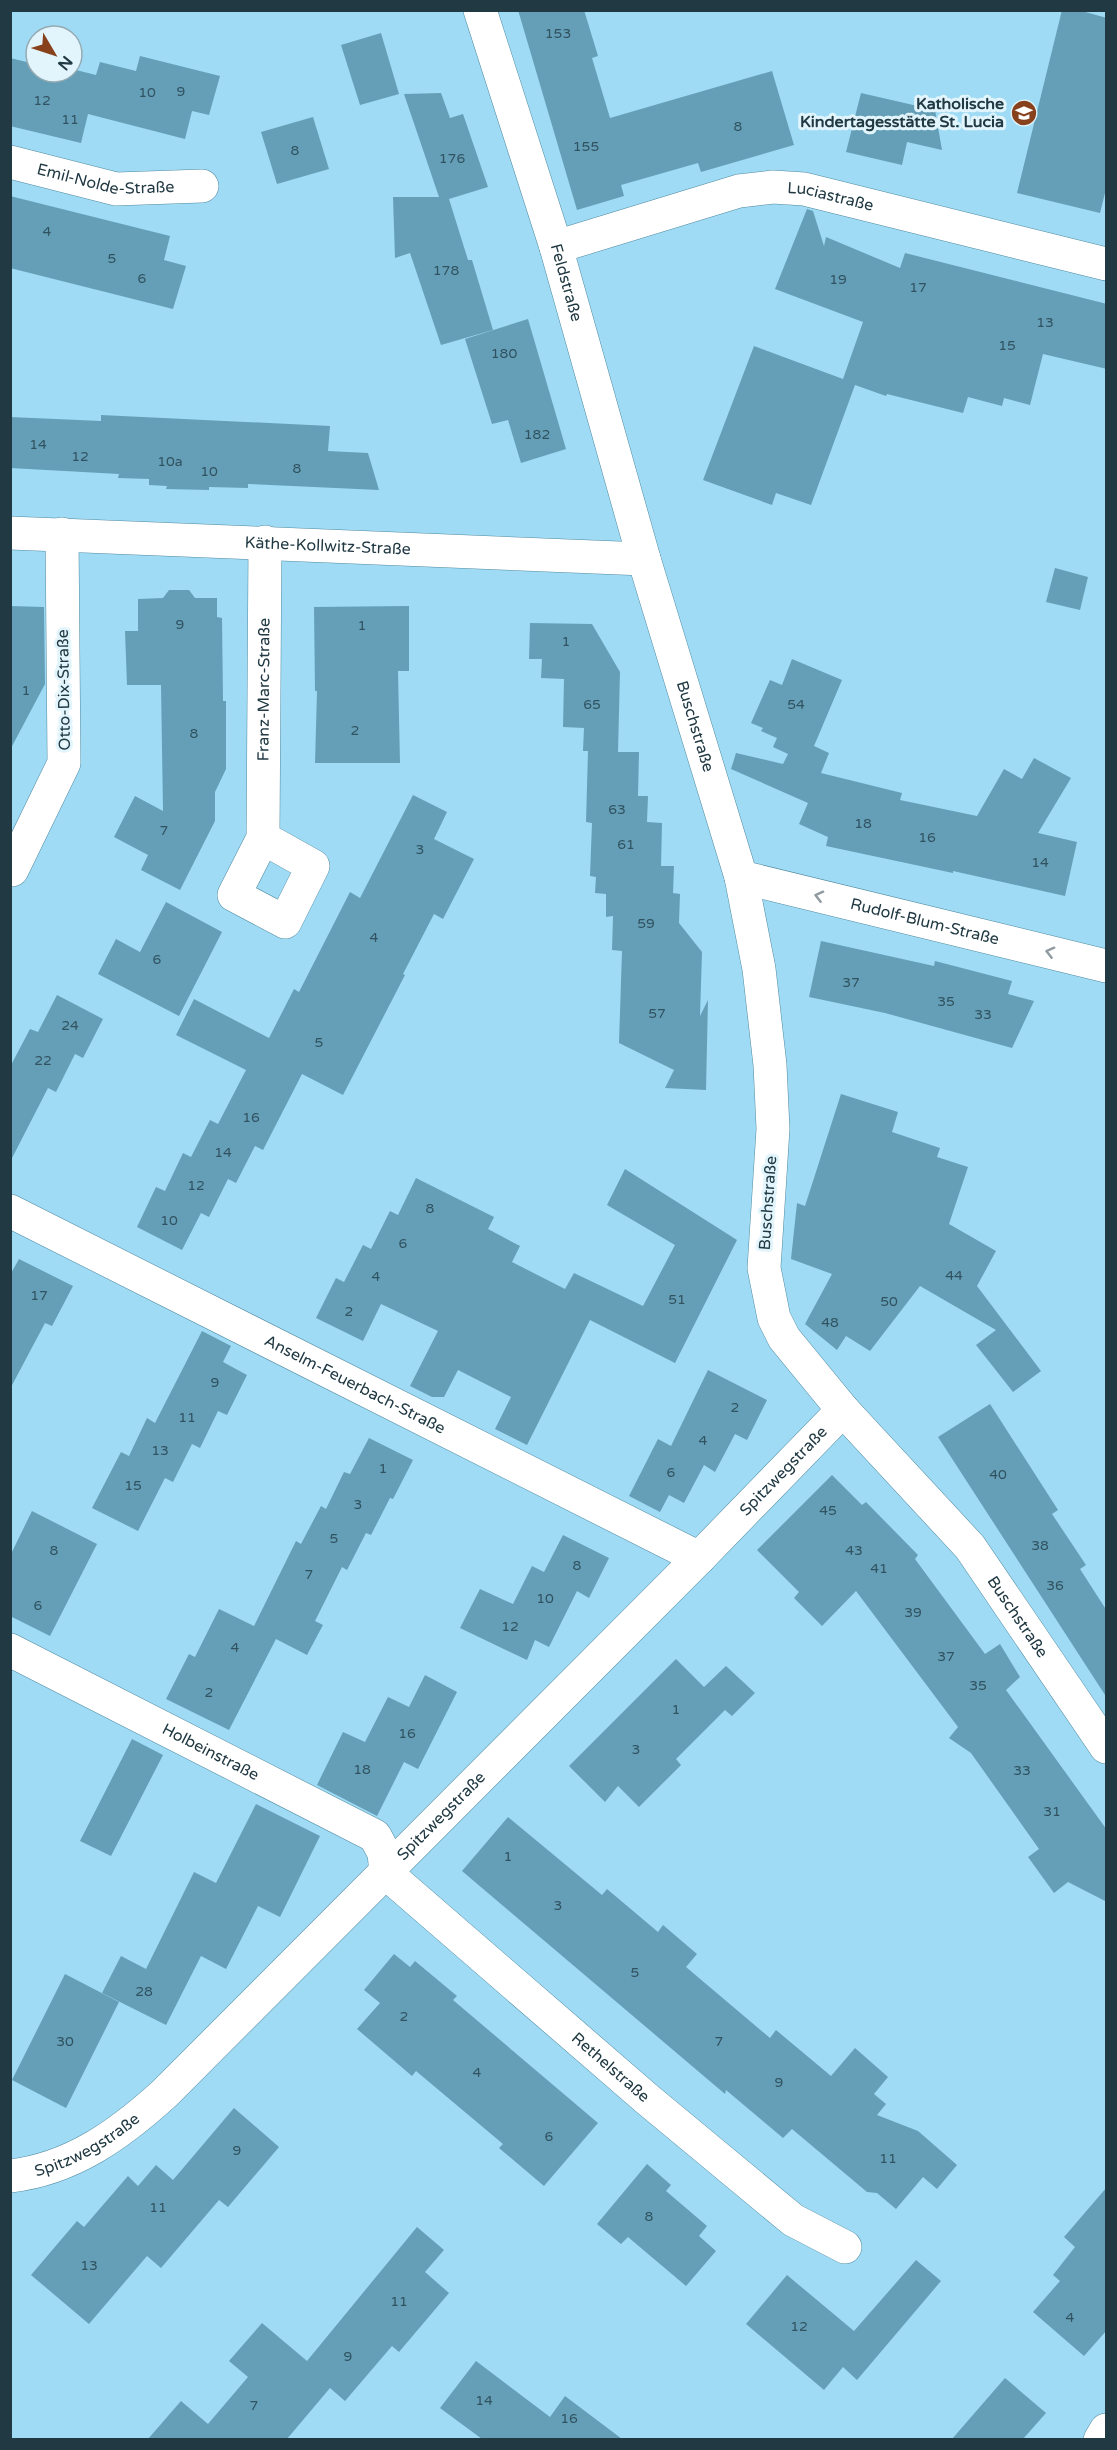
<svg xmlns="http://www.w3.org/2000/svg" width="1117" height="2450" font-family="'Varela Round',sans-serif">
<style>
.building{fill:#649fb7}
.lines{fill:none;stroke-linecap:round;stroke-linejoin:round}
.street-casing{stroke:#508aa1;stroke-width:34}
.street{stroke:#fff;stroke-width:33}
.oneway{stroke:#909ca1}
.labels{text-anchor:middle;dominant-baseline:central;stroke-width:6;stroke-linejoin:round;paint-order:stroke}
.number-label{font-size:14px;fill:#315260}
.poi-label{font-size:16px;font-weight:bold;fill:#203943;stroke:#e3f5fc;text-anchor:end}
.street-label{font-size:16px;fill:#203943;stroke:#e3f5fc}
</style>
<rect width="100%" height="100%" fill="#9fdbf4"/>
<g class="building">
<path d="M 518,10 L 584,10 L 598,56 L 592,58 L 610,118 L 772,71 L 794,145 L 701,172 L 698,163 L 621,185 L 624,196 L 577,210 Z"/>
<path d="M 1062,10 L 1078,10 L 1107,18 L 1107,185 L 1100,213 L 1017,193 Z"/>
<path d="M 381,33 L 399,94 L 360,105 L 341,45 Z"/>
<path d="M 140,56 L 220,76 L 209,115 L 192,111 L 185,139 L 88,114 L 81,143 L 10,126 L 10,58 L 35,64 L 36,60 L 36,72 L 72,72 L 72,69 L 96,75 L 100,62 L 136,71 Z"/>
<path d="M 441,93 L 450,118 L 463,114 L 488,187 L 449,199 L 468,260 L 472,260 L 493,330 L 441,345 L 410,253 L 395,258 L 393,197 L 439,197 L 404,94 Z"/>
<path d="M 861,93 L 935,110 L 942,150 L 907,142 L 902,165 L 846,152 Z"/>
<path d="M 313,117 L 329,169 L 277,184 L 261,132 Z"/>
<path d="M 10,196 L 170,236 L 164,260 L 186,266 L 173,309 L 10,268 Z"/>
<path d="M 807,209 L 813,211 L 824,246 L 826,237 L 900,268 L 905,253 L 1107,304 L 1107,369 L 1043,354 L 1030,405 L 1004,398 L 1002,406 L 968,397 L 963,413 L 887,394 L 886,396 L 855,385 L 811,505 L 776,493 L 772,505 L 703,480 L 754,346 L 843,379 L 863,322 L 775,289 Z"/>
<path d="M 528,319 L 566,449 L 521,463 L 508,420 L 492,424 L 465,339 Z"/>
<path d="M 101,415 L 330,426 L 328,451 L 368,453 L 379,490 L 248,484 L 248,488 L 209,487 L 209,490 L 166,489 L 167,486 L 149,485 L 149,479 L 118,478 L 119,474 L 10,468 L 10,417 L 101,421 Z"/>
<path d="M 1055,568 L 1088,577 L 1080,610 L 1046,602 Z"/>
<path d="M 169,590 L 189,590 L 195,598 L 217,598 L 217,617 L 222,618 L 223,701 L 226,701 L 226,769 L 215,792 L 215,821 L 180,890 L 141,870 L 148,855 L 114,837 L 135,796 L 163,811 L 161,685 L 127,685 L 125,631 L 138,631 L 138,599 L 163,598 Z"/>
<path d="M 10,606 L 44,607 L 45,684 L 10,750 Z"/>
<path d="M 409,606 L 409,671 L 398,671 L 400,763 L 315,763 L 317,691 L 315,691 L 314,607 Z"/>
<path d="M 530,623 L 592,624 L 620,672 L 618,752 L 639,752 L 638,796 L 648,796 L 647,822 L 662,823 L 661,866 L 674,866 L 673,893 L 680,894 L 679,923 L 702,952 L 700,1016 L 708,1000 L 706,1090 L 665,1088 L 674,1070 L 619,1043 L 622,951 L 612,950 L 613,916 L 606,917 L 606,894 L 595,893 L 596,877 L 590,876 L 592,823 L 586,822 L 588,751 L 583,751 L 584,728 L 563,727 L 564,679 L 541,678 L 542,659 L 529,659 Z"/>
<path d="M 792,659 L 842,680 L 814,746 L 829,753 L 821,773 L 902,793 L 900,800 L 977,816 L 1004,769 L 1022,779 L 1034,758 L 1071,778 L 1038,833 L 1077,842 L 1065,896 L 953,871 L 953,873 L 826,846 L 828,837 L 799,824 L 808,803 L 731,769 L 736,753 L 783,764 L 788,754 L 773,747 L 777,738 L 761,731 L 763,728 L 751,723 L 770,680 L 782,685 Z"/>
<path d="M 413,795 L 447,812 L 434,839 L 474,859 L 443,919 L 434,914 L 403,974 L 405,975 L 343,1095 L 302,1074 L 263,1150 L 255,1146 L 236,1183 L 228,1179 L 209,1217 L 201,1213 L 182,1250 L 137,1227 L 156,1187 L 165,1191 L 183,1153 L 191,1157 L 210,1120 L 218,1124 L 246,1070 L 176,1035 L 194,999 L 269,1038 L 294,989 L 299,992 L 350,892 L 360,898 Z"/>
<path d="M 166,902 L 222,932 L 179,1016 L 98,974 L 116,939 L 140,952 Z"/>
<path d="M 821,941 L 934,966 L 935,961 L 1012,981 L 1008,994 L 1034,1001 L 1012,1048 L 885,1013 L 809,997 Z"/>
<path d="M 57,995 L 103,1019 L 83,1058 L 75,1054 L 56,1092 L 48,1088 L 10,1162 L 10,1067 L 30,1029 L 38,1032 Z"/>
<path d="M 841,1094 L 898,1112 L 892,1132 L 940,1148 L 937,1157 L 968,1167 L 949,1224 L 996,1251 L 977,1286 L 1041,1371 L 1013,1392 L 976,1345 L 996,1330 L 920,1286 L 870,1351 L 846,1336 L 837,1350 L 805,1324 L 832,1274 L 791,1259 L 797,1203 L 805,1206 Z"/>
<path d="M 625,1169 L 737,1240 L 675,1363 L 590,1320 L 527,1445 L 495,1429 L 511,1397 L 458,1370 L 444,1397 L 432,1397 L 410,1386 L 438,1331 L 381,1304 L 363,1341 L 316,1318 L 336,1278 L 344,1282 L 363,1245 L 371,1249 L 390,1211 L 398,1215 L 416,1178 L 494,1217 L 488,1229 L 520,1246 L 512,1262 L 565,1289 L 574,1273 L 643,1306 L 675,1245 L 607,1205 Z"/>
<path d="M 19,1259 L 73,1286 L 52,1326 L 45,1323 L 10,1389 L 10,1275 Z"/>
<path d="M 202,1331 L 231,1346 L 223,1362 L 247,1375 L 227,1415 L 218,1411 L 200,1448 L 192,1444 L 173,1482 L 165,1478 L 138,1531 L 92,1508 L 121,1452 L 129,1456 L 147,1418 L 155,1423 Z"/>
<path d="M 708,1370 L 767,1400 L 747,1440 L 735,1434 L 715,1472 L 704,1465 L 684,1503 L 669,1495 L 660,1512 L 629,1496 L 658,1439 L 671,1446 Z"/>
<path d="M 990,1404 L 1058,1510 L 1052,1514 L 1086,1565 L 1080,1569 L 1107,1611 L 1107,1698 L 938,1437 Z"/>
<path d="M 369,1438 L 413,1460 L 393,1499 L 390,1498 L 371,1535 L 366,1533 L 347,1570 L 342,1567 L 315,1621 L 323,1625 L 307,1655 L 276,1639 L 229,1730 L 166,1699 L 189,1654 L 195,1657 L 219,1609 L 254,1626 L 296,1541 L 301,1544 L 321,1506 L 326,1509 L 344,1472 L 350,1474 Z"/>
<path d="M 832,1475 L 862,1505 L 866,1502 L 918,1555 L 915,1559 L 985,1654 L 1000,1644 L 1020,1677 L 1006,1690 L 1107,1830 L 1107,1902 L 1068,1882 L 1054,1893 L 1028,1857 L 1039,1849 L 971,1753 L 949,1738 L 958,1727 L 856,1591 L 822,1626 L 794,1598 L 799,1592 L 757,1550 Z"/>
<path d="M 32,1511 L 97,1544 L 50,1636 L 10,1616 L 10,1556 Z"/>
<path d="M 563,1535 L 609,1558 L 589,1598 L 577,1591 L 549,1647 L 535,1640 L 527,1660 L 460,1628 L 480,1589 L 513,1604 L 532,1566 L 544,1572 Z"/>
<path d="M 676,1659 L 704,1687 L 726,1666 L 755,1693 L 732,1716 L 725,1710 L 676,1759 L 681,1765 L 639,1807 L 618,1786 L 605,1802 L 569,1766 Z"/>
<path d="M 425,1675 L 457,1692 L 418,1769 L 404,1762 L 377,1816 L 317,1785 L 343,1732 L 365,1742 L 388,1697 L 409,1707 Z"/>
<path d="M 132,1739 L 163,1755 L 111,1856 L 80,1841 Z"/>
<path d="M 256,1804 L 320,1836 L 280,1917 L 258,1906 L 226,1969 L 201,1956 L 166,2025 L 102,1993 L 121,1956 L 146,1969 L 194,1872 L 216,1883 Z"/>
<path d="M 508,1817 L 602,1895 L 607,1889 L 658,1932 L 663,1925 L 697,1954 L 686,1967 L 770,2038 L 776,2030 L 831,2076 L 855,2048 L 888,2077 L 874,2094 L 886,2104 L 877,2115 L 918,2131 L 957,2165 L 937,2189 L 923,2177 L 896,2209 L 877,2193 L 867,2192 L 792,2129 L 783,2138 L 726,2090 L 725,2094 L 462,1871 Z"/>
<path d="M 394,1954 L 410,1967 L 415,1961 L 457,1996 L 453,2000 L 598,2123 L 544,2186 L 499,2148 L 503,2144 L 416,2071 L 412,2076 L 357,2029 L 380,2003 L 364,1990 Z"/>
<path d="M 65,1974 L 119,2002 L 66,2108 L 12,2080 Z"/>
<path d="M 234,2108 L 279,2147 L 228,2207 L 219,2200 L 161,2268 L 147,2256 L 89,2324 L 31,2275 L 77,2221 L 84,2227 L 128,2176 L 138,2186 L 156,2165 L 173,2180 Z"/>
<path d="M 647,2164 L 671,2185 L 666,2191 L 707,2226 L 699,2236 L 716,2251 L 686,2286 L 628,2237 L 621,2244 L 597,2224 Z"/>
<path d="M 1107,2187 L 1107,2330 L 1084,2356 L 1033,2312 L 1060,2281 L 1053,2275 L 1075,2247 L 1064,2237 Z"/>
<path d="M 417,2227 L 444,2250 L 425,2272 L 449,2293 L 399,2352 L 392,2346 L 345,2401 L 330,2388 L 287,2439 L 148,2439 L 181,2401 L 208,2424 L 248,2377 L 229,2361 L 262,2323 L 307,2361 Z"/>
<path d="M 916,2260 L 941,2281 L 857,2380 L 843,2367 L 824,2390 L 746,2324 L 787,2275 L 854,2331 Z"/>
<path d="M 476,2361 L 550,2417 L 565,2396 L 622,2439 L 482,2439 L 440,2408 Z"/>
<path d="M 1005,2378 L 1046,2413 L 1023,2439 L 952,2439 Z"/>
</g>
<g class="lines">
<g class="street-casing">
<g id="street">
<path id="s1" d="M 480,10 L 556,247 L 644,559 L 741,877 L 759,969 L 770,1065 L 773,1129 L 764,1268 L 774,1318 L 784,1338 L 843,1410 L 970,1547 L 1106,1747"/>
<path id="s2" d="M 10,162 L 116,189 L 202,186"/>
<path id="s3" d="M 556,247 L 739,191 L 773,187 L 804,189 L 1106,264"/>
<path id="s4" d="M 10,533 L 644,559"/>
<path id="s5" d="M 263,838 L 313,866 L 285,922 L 234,895 L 263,838 L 265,542"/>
<path d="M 12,870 L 64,763 L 62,534"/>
<path id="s6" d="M 741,877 L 1106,966"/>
<path id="s7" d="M 10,1211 L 699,1558"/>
<path id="s8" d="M 10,1650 L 375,1836 L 384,1853 L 386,1873 L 647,2099 L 793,2220 L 845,2247"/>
<path id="s9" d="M 10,2176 C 72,2169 120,2134 165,2093 L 699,1558 L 843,1410"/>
<path d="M 1100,2440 L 1106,2430"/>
</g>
</g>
<use href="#street" class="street"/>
</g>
<defs><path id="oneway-chevron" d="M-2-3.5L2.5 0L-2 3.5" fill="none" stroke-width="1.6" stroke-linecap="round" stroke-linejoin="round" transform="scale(1.5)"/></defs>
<g class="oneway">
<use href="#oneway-chevron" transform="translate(819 896) rotate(-166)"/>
<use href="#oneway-chevron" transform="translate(1050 952) rotate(-166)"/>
</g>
<defs>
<g id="school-disc" transform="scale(1.35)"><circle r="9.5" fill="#87411d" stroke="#e3f5fc"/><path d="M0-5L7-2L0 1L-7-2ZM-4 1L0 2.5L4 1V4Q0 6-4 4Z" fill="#fff"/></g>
</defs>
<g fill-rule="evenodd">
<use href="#school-disc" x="1024" y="113"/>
</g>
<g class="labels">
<g class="number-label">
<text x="558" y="33">153</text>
<text x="181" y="91">9</text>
<text x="147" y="92">10</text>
<text x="42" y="100">12</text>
<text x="70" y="119">11</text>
<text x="738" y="126">8</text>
<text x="586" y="146">155</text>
<text x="295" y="150">8</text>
<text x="452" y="158">176</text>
<text x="47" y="231">4</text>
<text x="112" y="258">5</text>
<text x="446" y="270">178</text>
<text x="142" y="278">6</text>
<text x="838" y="279">19</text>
<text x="918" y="287">17</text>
<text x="1045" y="322">13</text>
<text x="1007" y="345">15</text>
<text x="504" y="353">180</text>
<text x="537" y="434">182</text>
<text x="38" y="444">14</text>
<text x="80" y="456">12</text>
<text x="170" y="461">10a</text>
<text x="297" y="468">8</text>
<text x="209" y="471">10</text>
<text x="180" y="624">9</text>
<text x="362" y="625">1</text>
<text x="566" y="641">1</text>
<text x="26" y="690">1</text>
<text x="592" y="704">65</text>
<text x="796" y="704">54</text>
<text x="355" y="730">2</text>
<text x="194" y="733">8</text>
<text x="617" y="809">63</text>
<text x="863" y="823">18</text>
<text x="164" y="830">7</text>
<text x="927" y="837">16</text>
<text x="626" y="844">61</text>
<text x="420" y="849">3</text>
<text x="1040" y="862">14</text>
<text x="646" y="923">59</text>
<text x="374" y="937">4</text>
<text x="157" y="959">6</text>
<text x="851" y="982">37</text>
<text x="946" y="1001">35</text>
<text x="657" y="1013">57</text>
<text x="983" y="1014">33</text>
<text x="70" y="1025">24</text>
<text x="319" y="1042">5</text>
<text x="43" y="1060">22</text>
<text x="251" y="1117">16</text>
<text x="223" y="1152">14</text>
<text x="196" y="1185">12</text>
<text x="430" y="1208">8</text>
<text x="169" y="1220">10</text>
<text x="403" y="1243">6</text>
<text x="954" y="1275">44</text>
<text x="376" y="1276">4</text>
<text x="39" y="1295">17</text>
<text x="677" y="1299">51</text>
<text x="889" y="1301">50</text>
<text x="349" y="1311">2</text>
<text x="830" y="1322">48</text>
<text x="215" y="1382">9</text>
<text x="735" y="1407">2</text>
<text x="187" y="1417">11</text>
<text x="703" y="1440">4</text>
<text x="160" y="1450">13</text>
<text x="383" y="1468">1</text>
<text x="671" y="1472">6</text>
<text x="998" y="1474">40</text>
<text x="133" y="1485">15</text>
<text x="358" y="1504">3</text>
<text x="828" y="1510">45</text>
<text x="334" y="1538">5</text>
<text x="1040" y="1545">38</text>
<text x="54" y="1550">8</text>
<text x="854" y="1550">43</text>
<text x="577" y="1565">8</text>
<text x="879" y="1568">41</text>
<text x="309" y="1574">7</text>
<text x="1055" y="1585">36</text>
<text x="545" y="1598">10</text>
<text x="38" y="1605">6</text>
<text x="913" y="1612">39</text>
<text x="510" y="1626">12</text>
<text x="235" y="1647">4</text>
<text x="946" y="1656">37</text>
<text x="978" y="1685">35</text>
<text x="209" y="1692">2</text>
<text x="676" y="1709">1</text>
<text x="407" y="1733">16</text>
<text x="636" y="1749">3</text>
<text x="362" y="1769">18</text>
<text x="1022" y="1770">33</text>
<text x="1052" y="1811">31</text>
<text x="508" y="1856">1</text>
<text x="558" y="1905">3</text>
<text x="635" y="1972">5</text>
<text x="144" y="1991">28</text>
<text x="404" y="2016">2</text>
<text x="65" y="2041">30</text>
<text x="719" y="2041">7</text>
<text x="477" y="2072">4</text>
<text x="779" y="2082">9</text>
<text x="549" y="2136">6</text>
<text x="237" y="2150">9</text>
<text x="888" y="2158">11</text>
<text x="158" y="2207">11</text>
<text x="649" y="2216">8</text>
<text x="89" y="2265">13</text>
<text x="399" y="2301">11</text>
<text x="1070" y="2317">4</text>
<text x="799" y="2326">12</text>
<text x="348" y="2356">9</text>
<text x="484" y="2400">14</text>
<text x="254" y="2405">7</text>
<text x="569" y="2418">16</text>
</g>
<g class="poi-label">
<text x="1004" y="104">Katholische<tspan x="1004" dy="18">Kindertagesstätte St. Lucia</tspan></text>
</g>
<g class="street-label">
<text stroke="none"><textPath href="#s2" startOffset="98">Emil-Nolde-Straße</textPath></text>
<text stroke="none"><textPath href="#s3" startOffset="284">Luciastraße</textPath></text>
<text stroke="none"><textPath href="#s1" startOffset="286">Feldstraße</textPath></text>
<text stroke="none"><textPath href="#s4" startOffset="318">Käthe-Kollwitz-Straße</textPath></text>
<text transform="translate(64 690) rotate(-91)">Otto-Dix-Straße</text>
<text stroke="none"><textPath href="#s5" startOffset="390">Franz-Marc-Straße</textPath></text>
<text stroke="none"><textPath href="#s1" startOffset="748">Buschstraße</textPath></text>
<text stroke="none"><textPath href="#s6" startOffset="189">Rudolf-Blum-Straße</textPath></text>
<text transform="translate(768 1203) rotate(-86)">Buschstraße</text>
<text stroke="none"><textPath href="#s7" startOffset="386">Anselm-Feuerbach-Straße</textPath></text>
<text stroke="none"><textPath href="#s9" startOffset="1056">Spitzwegstraße</textPath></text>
<text stroke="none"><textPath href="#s1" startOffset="1737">Buschstraße</textPath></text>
<text stroke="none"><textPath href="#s8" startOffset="225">Holbeinstraße</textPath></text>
<text stroke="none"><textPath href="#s9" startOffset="570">Spitzwegstraße</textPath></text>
<text stroke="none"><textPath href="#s8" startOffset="746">Rethelstraße</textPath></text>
<text stroke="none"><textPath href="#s9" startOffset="84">Spitzwegstraße</textPath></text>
</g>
</g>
<rect width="1117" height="2450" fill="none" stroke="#203943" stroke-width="24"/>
<g transform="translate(54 54) rotate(129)"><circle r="28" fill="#e3f5fc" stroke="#95aab2" stroke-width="1.5"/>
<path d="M0-4.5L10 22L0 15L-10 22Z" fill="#87411d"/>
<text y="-9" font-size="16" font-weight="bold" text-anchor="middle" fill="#203943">N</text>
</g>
</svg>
